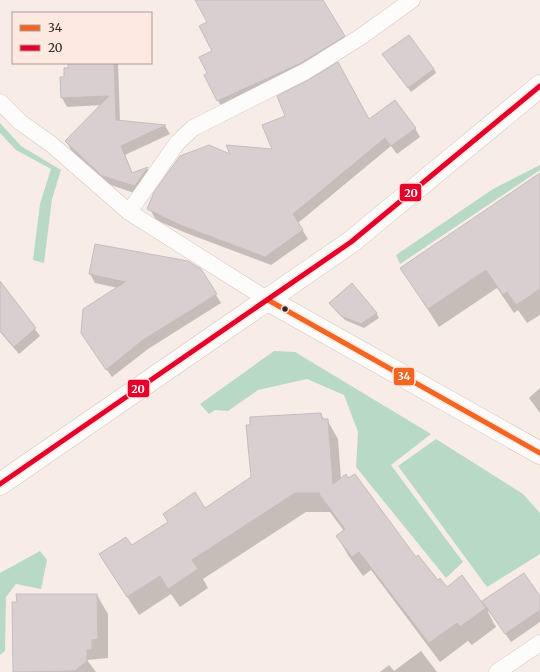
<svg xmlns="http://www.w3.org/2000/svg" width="540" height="672" font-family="Merriweather,serif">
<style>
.green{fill:#b8dac4}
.shadow{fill:#0003}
.building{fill:#d9cfd0;stroke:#c5bdbd}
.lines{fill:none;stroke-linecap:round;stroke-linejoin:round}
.service-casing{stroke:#d2c8c4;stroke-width:17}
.minor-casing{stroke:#d2c8c4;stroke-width:23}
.service{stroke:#fefcfb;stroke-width:16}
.minor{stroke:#fefcfb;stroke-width:22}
.bus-1-casing{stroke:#fee9e1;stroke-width:8}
.bus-2-casing{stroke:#fee9e1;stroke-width:8}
.bus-1{stroke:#f26522;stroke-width:5}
.bus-2{stroke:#e4002b;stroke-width:5}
.bus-dot{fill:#312724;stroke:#fee9e1;stroke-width:1.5}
.line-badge{stroke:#fee9e1;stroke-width:1.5}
.badge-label{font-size:11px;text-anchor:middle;font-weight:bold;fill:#fff}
</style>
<rect width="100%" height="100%" fill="#f8ece7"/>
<g class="green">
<path d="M 0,123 L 21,146 L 61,170 L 52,199 L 44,263 L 33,260 L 40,204 L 51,169 L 16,150 L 0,133 Z"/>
<path d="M 540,165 L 540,170 L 400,264 L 396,255 L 493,189 Z"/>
<path d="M 274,351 L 295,352 L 431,434 L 391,465 L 463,562 L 446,578 L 356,467 L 358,432 L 344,395 L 307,379 L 258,390 L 228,411 L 215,410 L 209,414 L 200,404 Z"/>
<path d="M 436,439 L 523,494 L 540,513 L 540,554 L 487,587 L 398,466 Z"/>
<path d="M 40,551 L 47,560 L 41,589 L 16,584 L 6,597 L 5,651 L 0,655 L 0,573 Z"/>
</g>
<g class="shadow">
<path d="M 196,0 L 316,0 L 335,21 L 349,45 L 223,110 L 205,75 L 209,73 L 213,52 L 208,22 Z"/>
<path d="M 386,59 L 434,69 L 436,73 L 411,92 Z"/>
<path d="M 69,63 L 118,63 L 120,121 L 165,126 L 170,134 L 125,155 L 133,174 L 148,169 L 153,177 L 140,195 L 108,184 L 71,150 L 66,141 L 102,105 L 67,107 L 62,98 L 61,78 L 65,78 L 69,69 Z"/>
<path d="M 369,121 L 415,128 L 420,137 L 397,154 L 391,146 L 298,223 L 308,239 L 271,265 L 186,233 L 156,220 L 151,211 L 232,156 L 274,151 Z"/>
<path d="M 540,175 L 540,315 L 527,323 L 518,310 L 514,313 L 497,288 L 439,327 L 401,268 Z"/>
<path d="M 96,245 L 200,269 L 221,303 L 148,349 L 112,377 L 87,342 L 118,288 L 95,283 L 90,274 Z"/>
<path d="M 0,283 L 40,336 L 19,354 L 0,332 Z"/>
<path d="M 333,307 L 376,313 L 379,318 L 364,328 L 345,320 Z"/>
<path d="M 540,388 L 540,413 L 529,398 Z"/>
<path d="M 321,414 L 324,420 L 327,420 L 338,439 L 341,479 L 437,582 L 446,589 L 462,577 L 486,608 L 540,597 L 540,622 L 511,642 L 489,611 L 488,612 L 496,627 L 472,645 L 468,641 L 440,662 L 371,570 L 363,576 L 348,555 L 337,536 L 344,531 L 330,512 L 306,512 L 203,579 L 208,588 L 180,607 L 171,594 L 139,615 L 100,555 L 132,547 L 205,509 L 252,478 Z"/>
<path d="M 97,595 L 108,614 L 108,658 L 87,660 L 96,672 L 14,672 L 13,603 Z"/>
<path d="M 421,651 L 437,672 L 380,672 L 389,665 L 394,671 Z"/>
</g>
<g class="building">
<path d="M 195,0 L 323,0 L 345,36 L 301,63 L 217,101 L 204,75 L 207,73 L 199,57 L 212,51 L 199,26 L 207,22 Z"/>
<path d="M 409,35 L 434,69 L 408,88 L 382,54 Z"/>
<path d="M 338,62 L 369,119 L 395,100 L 416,128 L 391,146 L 385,138 L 293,214 L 303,230 L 265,257 L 180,225 L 147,209 L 154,192 L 180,156 L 209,145 L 230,154 L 226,145 L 272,149 L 262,125 L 285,116 L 277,96 L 310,79 Z"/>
<path d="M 68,63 L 114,63 L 116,120 L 166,125 L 121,146 L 132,173 L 148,167 L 135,186 L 102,176 L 65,141 L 109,96 L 61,98 L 60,77 L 64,77 L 64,68 L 68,68 Z"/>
<path d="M 540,173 L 540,289 L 516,305 L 507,292 L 503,295 L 486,270 L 428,309 L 400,268 Z"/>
<path d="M 95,244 L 188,261 L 201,269 L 217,294 L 143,340 L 106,370 L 81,333 L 83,309 L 125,282 L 89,274 Z"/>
<path d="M 0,281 L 36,328 L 14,347 L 0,331 Z"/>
<path d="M 352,283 L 377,313 L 361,324 L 341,316 L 329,303 Z"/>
<path d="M 321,413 L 322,419 L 328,419 L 333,484 L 346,474 L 348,478 L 355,474 L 416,557 L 418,555 L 438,580 L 440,578 L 447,587 L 462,575 L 486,608 L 460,627 L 457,623 L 429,643 L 359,552 L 352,557 L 336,536 L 345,529 L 319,494 L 320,493 L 295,493 L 192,560 L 198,569 L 168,589 L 160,576 L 127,597 L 99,554 L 126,537 L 132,545 L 168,522 L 163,514 L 195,492 L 205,508 L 251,477 L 246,425 L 250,425 L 250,417 Z"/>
<path d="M 524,573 L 540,596 L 540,610 L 505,634 L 482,601 Z"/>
<path d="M 16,594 L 97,594 L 98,639 L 92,640 L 92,650 L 87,650 L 87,661 L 75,671 L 13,672 L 12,602 L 17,602 Z"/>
</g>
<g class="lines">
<g class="service-casing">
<g id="service">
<path d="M 0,102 L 20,122 L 51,144 L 129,212 L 268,300"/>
<path d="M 129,212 L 177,143 L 193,128 L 306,71 L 359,38 L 412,0"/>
<path d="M 497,672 L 540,643"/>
</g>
</g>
<g class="minor-casing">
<g id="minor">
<path d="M 268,300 L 540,453"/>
<path d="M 0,484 L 351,242 L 540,86"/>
</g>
</g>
<use href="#service" class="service"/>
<use href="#minor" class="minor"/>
<g class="bus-1-casing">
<path id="bus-1" d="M 268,300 L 540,453"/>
</g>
<g class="bus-2-casing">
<path id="bus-2" d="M 0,484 L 351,242 L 540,86"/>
</g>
<use href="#bus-1" class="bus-1"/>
<use href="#bus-2" class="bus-2"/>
</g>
<circle class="bus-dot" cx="285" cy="309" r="3.5"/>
<g class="line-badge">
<rect x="399" y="183" width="23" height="19" rx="4" fill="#e4002b"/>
<rect x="393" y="367" width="22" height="19" rx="4" fill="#f26522"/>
<rect x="127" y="379" width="23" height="19" rx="4" fill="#e4002b"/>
</g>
<g class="badge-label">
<text x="411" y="197">20</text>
<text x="404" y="380">34</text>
<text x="138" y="393">20</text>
</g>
<rect x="12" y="12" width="140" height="52" fill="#fee9e1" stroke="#ac9b95"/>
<rect x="20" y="25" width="20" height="6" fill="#f26522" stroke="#ac9b95"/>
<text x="48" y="32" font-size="12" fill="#312724">34</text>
<rect x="20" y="45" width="20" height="6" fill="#e4002b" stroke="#ac9b95"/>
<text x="48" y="52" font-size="12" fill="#312724">20</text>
</svg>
